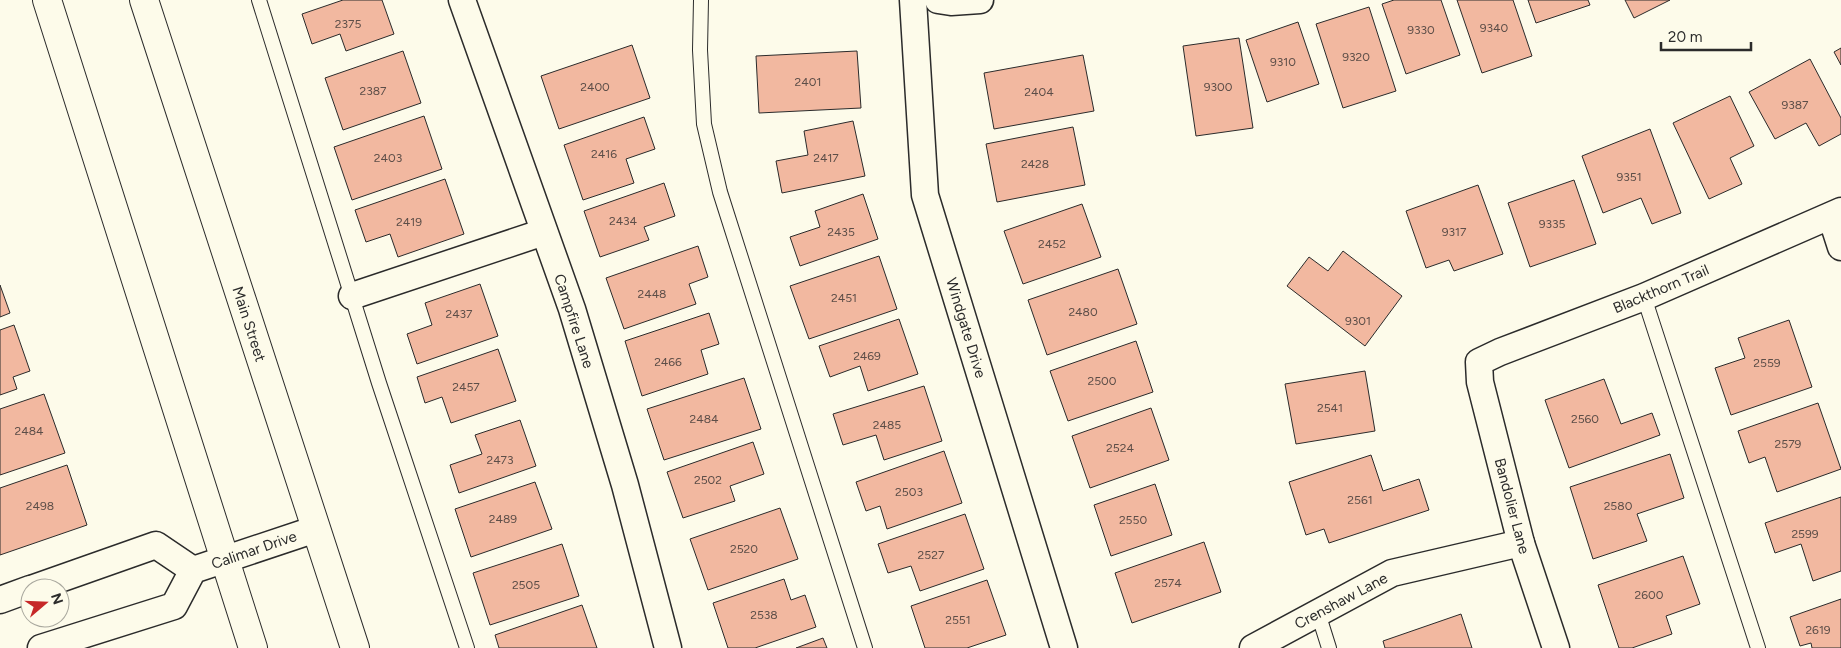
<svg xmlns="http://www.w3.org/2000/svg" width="1841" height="648" font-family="Figtree,sans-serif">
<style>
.building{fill:#f2b8a0;stroke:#2b2b2b}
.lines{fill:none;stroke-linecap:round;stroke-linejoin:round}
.lane-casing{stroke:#2b2b2b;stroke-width:16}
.street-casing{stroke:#2b2b2b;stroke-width:29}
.secondary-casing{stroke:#2b2b2b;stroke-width:30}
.lane{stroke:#fdfbea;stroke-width:14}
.street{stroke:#fdfbea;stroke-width:26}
.secondary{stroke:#fdfbea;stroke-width:28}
.labels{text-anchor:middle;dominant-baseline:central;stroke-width:4;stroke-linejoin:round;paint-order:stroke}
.number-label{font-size:12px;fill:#5d4e48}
.street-label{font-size:15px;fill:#2b2b2b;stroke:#fdfbea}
</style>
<rect width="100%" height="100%" fill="#fdfbea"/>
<g class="building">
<path d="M 343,0 L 382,0 L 394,34 L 346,51 L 340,34 L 312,44 L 302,14 Z"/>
<path d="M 1394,0 L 1441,0 L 1460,55 L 1406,74 L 1382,4 Z"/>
<path d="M 1457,0 L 1513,0 L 1532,56 L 1482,73 Z"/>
<path d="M 1528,0 L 1588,0 L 1590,5 L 1536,23 Z"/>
<path d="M 1625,0 L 1670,0 L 1634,18 Z"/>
<path d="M 1369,7 L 1396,91 L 1343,108 L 1316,24 Z"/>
<path d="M 1298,22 L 1319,84 L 1267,102 L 1246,40 Z"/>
<path d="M 1239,38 L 1253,128 L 1196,136 L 1183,46 Z"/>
<path d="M 632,45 L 650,98 L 559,129 L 541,76 Z"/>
<path d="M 1841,48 L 1841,65 L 1834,52 Z"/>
<path d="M 403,51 L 421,103 L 343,130 L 325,78 Z"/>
<path d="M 857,51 L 861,108 L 759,113 L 756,56 Z"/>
<path d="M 1083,55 L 1094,111 L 994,129 L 984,73 Z"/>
<path d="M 1810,59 L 1841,118 L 1841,134 L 1819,146 L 1806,123 L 1775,139 L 1749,92 Z"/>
<path d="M 1730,96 L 1754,146 L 1730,158 L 1742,184 L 1709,199 L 1673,123 Z"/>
<path d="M 424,116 L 442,169 L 352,200 L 334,147 Z"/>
<path d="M 644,117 L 655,149 L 626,159 L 634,183 L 583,200 L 564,145 Z"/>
<path d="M 853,121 L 865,176 L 782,193 L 776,161 L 808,155 L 804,131 Z"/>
<path d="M 1073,127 L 1085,185 L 997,202 L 986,144 Z"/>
<path d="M 1650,129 L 1681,213 L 1652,224 L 1641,198 L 1603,213 L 1582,156 Z"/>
<path d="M 445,179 L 464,234 L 398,257 L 390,234 L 366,242 L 355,210 Z"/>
<path d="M 1574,180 L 1596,244 L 1530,267 L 1508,203 Z"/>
<path d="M 664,183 L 675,216 L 644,227 L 649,240 L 600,257 L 584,211 Z"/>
<path d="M 1478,185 L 1503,254 L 1454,271 L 1449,260 L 1426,268 L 1406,211 Z"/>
<path d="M 863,194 L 878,239 L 800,266 L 790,237 L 820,227 L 815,211 Z"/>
<path d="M 1082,204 L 1101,257 L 1023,284 L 1004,231 Z"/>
<path d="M 698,246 L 708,277 L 689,284 L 696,304 L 624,329 L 606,278 Z"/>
<path d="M 1343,251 L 1402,296 L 1365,346 L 1287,286 L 1309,257 L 1328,271 Z"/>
<path d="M 879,256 L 897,309 L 809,339 L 790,286 Z"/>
<path d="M 1118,269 L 1137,324 L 1047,355 L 1028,300 Z"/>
<path d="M 480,284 L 498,336 L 417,364 L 407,334 L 432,325 L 425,303 Z"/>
<path d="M 0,285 L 10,313 L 0,317 Z"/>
<path d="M 709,313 L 719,344 L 701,350 L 708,374 L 642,396 L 625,341 Z"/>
<path d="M 899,319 L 918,374 L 868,391 L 860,366 L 830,377 L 819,346 Z"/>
<path d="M 1789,320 L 1812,387 L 1731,415 L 1715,368 L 1745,358 L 1738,338 Z"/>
<path d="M 14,325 L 30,371 L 13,377 L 17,389 L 0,395 L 0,330 Z"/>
<path d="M 1136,341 L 1153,392 L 1068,421 L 1050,371 Z"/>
<path d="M 498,349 L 516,401 L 451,423 L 442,397 L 425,403 L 417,377 Z"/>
<path d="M 1365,371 L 1375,431 L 1296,444 L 1285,384 Z"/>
<path d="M 744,378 L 761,429 L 664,460 L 647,409 Z"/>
<path d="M 1604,379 L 1621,424 L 1652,413 L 1660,435 L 1569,468 L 1545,400 Z"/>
<path d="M 924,386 L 942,441 L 884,460 L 876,435 L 843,445 L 833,414 Z"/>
<path d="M 44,394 L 65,453 L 0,475 L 0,409 Z"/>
<path d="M 1818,403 L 1841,469 L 1777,492 L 1765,457 L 1749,463 L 1738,431 Z"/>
<path d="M 1151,408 L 1169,460 L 1090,488 L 1072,436 Z"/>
<path d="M 520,420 L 536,466 L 459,493 L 450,465 L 482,454 L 475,435 Z"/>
<path d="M 753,442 L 764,474 L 730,486 L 735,501 L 683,518 L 667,472 Z"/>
<path d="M 944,451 L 962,503 L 887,529 L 880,506 L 866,511 L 856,482 Z"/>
<path d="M 1670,454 L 1684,498 L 1637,514 L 1647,541 L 1593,559 L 1570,487 Z"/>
<path d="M 1371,455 L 1383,491 L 1419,479 L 1429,510 L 1329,543 L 1324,529 L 1306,535 L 1289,482 Z"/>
<path d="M 67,465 L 87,525 L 0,555 L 0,488 Z"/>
<path d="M 535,482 L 552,529 L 471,557 L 455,509 Z"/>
<path d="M 1155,484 L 1172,535 L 1111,556 L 1094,505 Z"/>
<path d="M 1841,497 L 1841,571 L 1813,581 L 1801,544 L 1775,553 L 1765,523 Z"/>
<path d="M 780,508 L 798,559 L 708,590 L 690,539 Z"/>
<path d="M 965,514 L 984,569 L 920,591 L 911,566 L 888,573 L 878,544 Z"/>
<path d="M 1204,542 L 1221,592 L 1132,623 L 1115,573 Z"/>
<path d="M 562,544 L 579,596 L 490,625 L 473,573 Z"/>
<path d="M 1683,556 L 1700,604 L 1666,616 L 1672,634 L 1632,648 L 1619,648 L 1598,585 Z"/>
<path d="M 784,579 L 791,600 L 805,595 L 816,627 L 755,648 L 728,648 L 713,603 Z"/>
<path d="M 987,580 L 1006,635 L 967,648 L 925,648 L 911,606 Z"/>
<path d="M 1841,599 L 1841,648 L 1812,648 L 1811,643 L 1800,646 L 1790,617 Z"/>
<path d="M 582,605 L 597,648 L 499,648 L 495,635 Z"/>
<path d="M 1461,614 L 1472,648 L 1385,648 L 1383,641 Z"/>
<path d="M 823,638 L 827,648 L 796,648 Z"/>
</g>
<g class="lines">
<g class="lane-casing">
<g id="lane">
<path d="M 259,0 L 379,383 L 467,648"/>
<path d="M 701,0 L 700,50 L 704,124 L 720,192 L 865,648"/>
<path d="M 1644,297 L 1758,648"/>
<path d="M 1318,613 L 1329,648"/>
</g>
</g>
<g class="street-casing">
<g id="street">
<path d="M 462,0 L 572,309 L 625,485 L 668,648"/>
<path d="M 913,0 L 925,195 L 1064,648"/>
<path d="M 938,0 L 951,2 L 980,0"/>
<path d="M 1831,216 L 1841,247"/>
<path d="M 352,296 L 544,232"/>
<path d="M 34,588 L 156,545 L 193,570"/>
<path d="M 0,600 L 30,589"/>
<path d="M 41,648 L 174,606 L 193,570 L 316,529"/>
<path d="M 1253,648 L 1392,573 L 1521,543"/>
<path d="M 1556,648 L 1521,543 L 1480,382 L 1479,362 L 1500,352 L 1644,297 L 1841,211"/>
</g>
</g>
<g class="secondary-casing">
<g id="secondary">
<path d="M 47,0 L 253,648"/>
<path d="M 144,0 L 355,648"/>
</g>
</g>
<use href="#lane" class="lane"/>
<use href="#street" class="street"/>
<use href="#secondary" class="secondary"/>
</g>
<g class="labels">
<g class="number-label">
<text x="348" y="24">2375</text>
<text x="1494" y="28">9340</text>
<text x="1421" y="30">9330</text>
<text x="1356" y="57">9320</text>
<text x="1283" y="62">9310</text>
<text x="808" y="82">2401</text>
<text x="595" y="87">2400</text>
<text x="1218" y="87">9300</text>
<text x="373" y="91">2387</text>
<text x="1039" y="92">2404</text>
<text x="1795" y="105">9387</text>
<text x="604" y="154">2416</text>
<text x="388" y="158">2403</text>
<text x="826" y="158">2417</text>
<text x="1035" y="164">2428</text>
<text x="1629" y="177">9351</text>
<text x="623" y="221">2434</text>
<text x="409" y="222">2419</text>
<text x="1552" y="224">9335</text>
<text x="841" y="232">2435</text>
<text x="1454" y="232">9317</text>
<text x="1052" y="244">2452</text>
<text x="652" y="294">2448</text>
<text x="844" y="298">2451</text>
<text x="1083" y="312">2480</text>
<text x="459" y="314">2437</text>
<text x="1358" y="321">9301</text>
<text x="867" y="356">2469</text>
<text x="668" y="362">2466</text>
<text x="1767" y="363">2559</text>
<text x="1102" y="381">2500</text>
<text x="466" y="387">2457</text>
<text x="1330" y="408">2541</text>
<text x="704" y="419">2484</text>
<text x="1585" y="419">2560</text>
<text x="887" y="425">2485</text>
<text x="29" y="431">2484</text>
<text x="1788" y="444">2579</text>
<text x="1120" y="448">2524</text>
<text x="500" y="460">2473</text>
<text x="708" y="480">2502</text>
<text x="909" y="492">2503</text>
<text x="1360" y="500">2561</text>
<text x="40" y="506">2498</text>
<text x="1618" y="506">2580</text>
<text x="503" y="519">2489</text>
<text x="1133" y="520">2550</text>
<text x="1805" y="534">2599</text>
<text x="744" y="549">2520</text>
<text x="931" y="555">2527</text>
<text x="1168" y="583">2574</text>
<text x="526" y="585">2505</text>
<text x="1649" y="595">2600</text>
<text x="764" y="615">2538</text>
<text x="958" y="620">2551</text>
<text x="1818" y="630">2619</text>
</g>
<g class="street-label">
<text transform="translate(1661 289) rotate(-23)">Blackthorn Trail</text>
<text transform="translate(574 321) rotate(72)">Campfire Lane</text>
<text transform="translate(249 324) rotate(72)">Main Street</text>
<text transform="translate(966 328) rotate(73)">Windgate Drive</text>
<text transform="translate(1512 506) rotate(75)">Bandolier Lane</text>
<text transform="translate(254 550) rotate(-19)">Calimar Drive</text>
<text transform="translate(1341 601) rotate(-28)">Crenshaw Lane</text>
</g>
</g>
<g transform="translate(45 603) rotate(71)"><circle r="24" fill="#fdfbea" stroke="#a9a89e"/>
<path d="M0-4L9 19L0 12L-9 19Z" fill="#c62828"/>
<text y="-8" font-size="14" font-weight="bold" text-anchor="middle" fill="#2b2b2b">N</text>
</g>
<path d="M1661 42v8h90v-8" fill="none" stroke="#2b2b2b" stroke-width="2.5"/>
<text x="1668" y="42" font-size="15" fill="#2b2b2b" stroke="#fdfbea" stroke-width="4" paint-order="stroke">20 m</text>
</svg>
